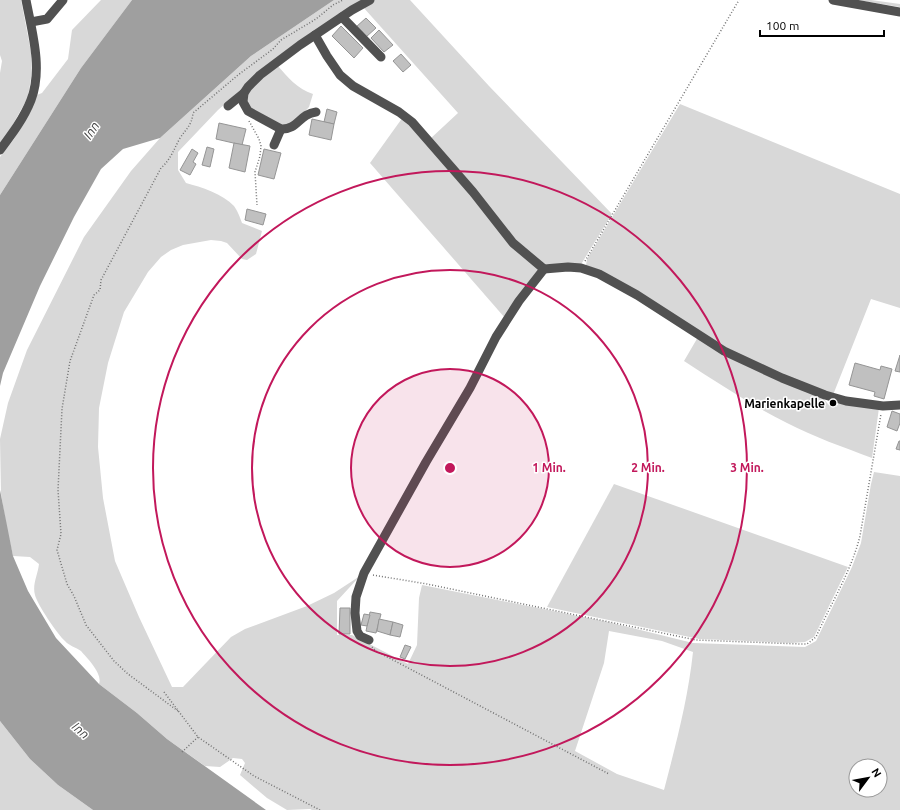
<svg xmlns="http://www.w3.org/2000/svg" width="900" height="810" font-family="Ubuntu,sans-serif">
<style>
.green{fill:#d8d8d8;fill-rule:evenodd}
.water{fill:#9f9f9f}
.building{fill:#c0c0c0;stroke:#959595}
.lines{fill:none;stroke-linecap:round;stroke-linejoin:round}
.path{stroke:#737373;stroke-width:1.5;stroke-dasharray:1 2;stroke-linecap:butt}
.minor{stroke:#515151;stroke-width:9}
.ring{fill:none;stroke:#c2185b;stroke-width:2}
.poi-dot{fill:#000;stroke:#fff;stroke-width:1.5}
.labels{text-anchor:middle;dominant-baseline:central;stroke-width:3;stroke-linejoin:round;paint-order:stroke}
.poi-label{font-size:12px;font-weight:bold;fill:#000;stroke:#fff;text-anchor:end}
.water-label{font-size:13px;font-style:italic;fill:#404040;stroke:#fff}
.centre{fill:#c2185b;stroke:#fff;stroke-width:2}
.ring-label{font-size:12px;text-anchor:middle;font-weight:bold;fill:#c2185b;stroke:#fff;stroke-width:3;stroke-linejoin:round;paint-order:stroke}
</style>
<rect width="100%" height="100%" fill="#fff"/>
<g class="green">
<path d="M 0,0 L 21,0 L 31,52 L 31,78 L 28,97 L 6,137 L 0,144 L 0,73 L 2,61 L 0,55 Z"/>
<path d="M 101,0 L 132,0 L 81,68 L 0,195 L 0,157 L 14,139 L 37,95 L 42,93 L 68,59 L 72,30 Z"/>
<path d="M 334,0 L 366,0 L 250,82 L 218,110 L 178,152 L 178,170 L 186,183 C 201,187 223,194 234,206 C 237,210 240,217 242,223 L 262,231 L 256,254 L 247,260 L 242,259 L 227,243 L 221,241 L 211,240 L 183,245 L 171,250 L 161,257 L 148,272 L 124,312 L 108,363 L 99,408 L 98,447 L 103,498 L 115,561 L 139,617 L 172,687 L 183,687 L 231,637 L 245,629 L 307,606 L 334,593 L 360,576 L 337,601 L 337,635 L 352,635 L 408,664 L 417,645 L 419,598 L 422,585 L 608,622 L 693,643 L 805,647 L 816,641 L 852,567 L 861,543 L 871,484 L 874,472 L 900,476 L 900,810 L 312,810 L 310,809 L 287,810 L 267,798 L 240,775 L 245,763 L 242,759 L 233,758 L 220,767 L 205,766 L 167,739 L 137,713 L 99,684 C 103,674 88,659 81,651 C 76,647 69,646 65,641 C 58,635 37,604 35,595 C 32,585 38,574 39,564 L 30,557 L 13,556 L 7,530 L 1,494 L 0,439 L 8,403 L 27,350 L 84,237 L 131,171 L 160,138 L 251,56 ZM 609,631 L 662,641 L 693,652 C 688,699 676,744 664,790 L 617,774 L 575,751 L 604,663 ZM 856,766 L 880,766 L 880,790 L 856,790 Z"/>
<path d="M 375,0 L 410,0 L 489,86 L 612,214 L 580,266 L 553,265 L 544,264 L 526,252 L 430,139 L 458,113 L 363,7 Z"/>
<path d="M 857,0 L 871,0 L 900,4 L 900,7 Z"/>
<path d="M 277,65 C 288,77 297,89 313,94 L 309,107 L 298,119 L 292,124 L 282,125 L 251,110 L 247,104 L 248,91 Z"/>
<path d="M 680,104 L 900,194 L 900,308 L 871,299 L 833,395 C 745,367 667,314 588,267 L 586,265 L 587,259 Z"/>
<path d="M 403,117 L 539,270 L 505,318 L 370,163 Z"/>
<path d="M 698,337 L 821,395 L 828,404 L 836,407 L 840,402 L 879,408 L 872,458 C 843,447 814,437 787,423 C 751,405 718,383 684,361 Z"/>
<path d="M 614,484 L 848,567 L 814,637 L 805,642 L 792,643 L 699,639 L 547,607 Z"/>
<path d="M 0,721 L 30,759 L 58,785 L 93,810 L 0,810 Z"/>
</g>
<g class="water">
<path d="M 132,0 L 334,0 L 251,56 L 160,138 L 123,149 L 101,169 L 74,217 L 40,286 L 3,373 L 0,386 L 0,195 L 81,68 Z"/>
<path d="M 0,490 L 13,556 L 28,591 L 56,638 L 99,684 L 137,713 L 167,739 L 266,810 L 93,810 L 58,785 L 30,759 L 0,721 Z"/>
</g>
<g class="building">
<path d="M 366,18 L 376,28 L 366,37 L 356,27 Z"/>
<path d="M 341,26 L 363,48 L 354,58 L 332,36 Z"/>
<path d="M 379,30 L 393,45 L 384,52 L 371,38 Z"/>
<path d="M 401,54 L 411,65 L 403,72 L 393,61 Z"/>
<path d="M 327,109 L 337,112 L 334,124 L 324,122 Z"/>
<path d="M 312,119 L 334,124 L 331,140 L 309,135 Z"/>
<path d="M 219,123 L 246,129 L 242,145 L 216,139 Z"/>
<path d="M 234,143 L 250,146 L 245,172 L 229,168 Z"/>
<path d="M 207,147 L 214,149 L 210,167 L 202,165 Z"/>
<path d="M 192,149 L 198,153 L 193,162 L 196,164 L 190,175 L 180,170 Z"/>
<path d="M 264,149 L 281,153 L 274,179 L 258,175 Z"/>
<path d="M 247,209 L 266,214 L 263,225 L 245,220 Z"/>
<path d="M 900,355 L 900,372 L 895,371 Z"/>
<path d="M 855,363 L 880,370 L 881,366 L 892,369 L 884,399 L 874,396 L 875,392 L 849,385 Z"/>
<path d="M 830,400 L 837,401 L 835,406 L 830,404 Z"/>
<path d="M 892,411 L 900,414 L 900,423 L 897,431 L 887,427 Z"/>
<path d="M 899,441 L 900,441 L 900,450 L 896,449 Z"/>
<path d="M 340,608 L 350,608 L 350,634 L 339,634 Z"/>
<path d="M 370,612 L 381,614 L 376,633 L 366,631 Z"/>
<path d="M 364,614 L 370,615 L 367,626 L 361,625 Z"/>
<path d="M 379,619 L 393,622 L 390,635 L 377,631 Z"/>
<path d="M 393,622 L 403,625 L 400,637 L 390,635 Z"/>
<path d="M 405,645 L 411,647 L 405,659 L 400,657 Z"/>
</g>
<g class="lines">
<g class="path">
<path d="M 249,121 L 259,139 L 261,146 L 260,156 L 255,172 L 257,205"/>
<path d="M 585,261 L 739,0"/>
<path d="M 373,575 L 427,584 L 696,640 L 800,644 L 807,644 L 816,637 C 831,603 851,572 860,536 L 881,414"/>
<path d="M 372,647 L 376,651 L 609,774"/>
<path d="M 164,692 L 198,737 L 254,776 L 320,810"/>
<path d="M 178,711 L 128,674 L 114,661 L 86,625 L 74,596 L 67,584 L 57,550 L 61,534 L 58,490 L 62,409 L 70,361 L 94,295 L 100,290 L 101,280 L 161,168 C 171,159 174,149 180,138 C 186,129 192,125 193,113 L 238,75 L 273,49 L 281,40 L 316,19 L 333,5 L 343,0"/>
<path d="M 182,752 L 198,737"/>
</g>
<g class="minor">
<path d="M 370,0 L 352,10 L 315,35 L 327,56 L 340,75 L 353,86 L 399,112 L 412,122 L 473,192 L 513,243 L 544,269 L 568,267 L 581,268 L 599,274 L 637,295 L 724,351 L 782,378 L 825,395 L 846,401 L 861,403 L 883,406 L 900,405"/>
<path d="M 833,0 L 900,12"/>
<path d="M 342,17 L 381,57"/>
<path d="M 31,22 L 47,19 L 63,0"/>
<path d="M 315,35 L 300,45 L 260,75 L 248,87 L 244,93 L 243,102 L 248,111 L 281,129 C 298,130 299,114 316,112"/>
<path d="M 228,106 L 244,93"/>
<path d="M 274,145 L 281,129"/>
<path d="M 0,150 C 12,134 24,118 31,100 C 43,69 32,32 26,0"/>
<path d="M 369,640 L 360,636 L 357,631 L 355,613 L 356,597 L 364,573 L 426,462 L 470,388 L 496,337 L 519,301 L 544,269"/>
</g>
</g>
<circle cx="450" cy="468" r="99" fill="#c2185b" fill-opacity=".12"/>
<g class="ring">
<circle cx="450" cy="468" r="99"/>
<circle cx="450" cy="468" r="198"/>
<circle cx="450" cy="468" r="297"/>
</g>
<circle class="poi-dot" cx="833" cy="403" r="4"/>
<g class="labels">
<g class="poi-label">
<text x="825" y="403">Marienkapelle</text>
</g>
<g class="water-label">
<text transform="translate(91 130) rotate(-56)">Inn</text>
<text transform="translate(81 730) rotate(40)">Inn</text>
</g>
</g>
<circle cx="450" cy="468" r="6" class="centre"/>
<g class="ring-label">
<text x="549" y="472">1 Min.</text>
<text x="648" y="472">2 Min.</text>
<text x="747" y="472">3 Min.</text>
</g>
<g transform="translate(868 778) rotate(58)"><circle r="19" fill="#ffffff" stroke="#999999"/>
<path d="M0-3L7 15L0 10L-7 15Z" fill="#000000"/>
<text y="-6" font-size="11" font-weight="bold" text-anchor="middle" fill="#000000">N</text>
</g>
<path d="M760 30v6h124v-6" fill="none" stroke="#000000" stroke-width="2"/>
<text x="766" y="30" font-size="12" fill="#000000" stroke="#ffffff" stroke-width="3" paint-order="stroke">100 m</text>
</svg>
